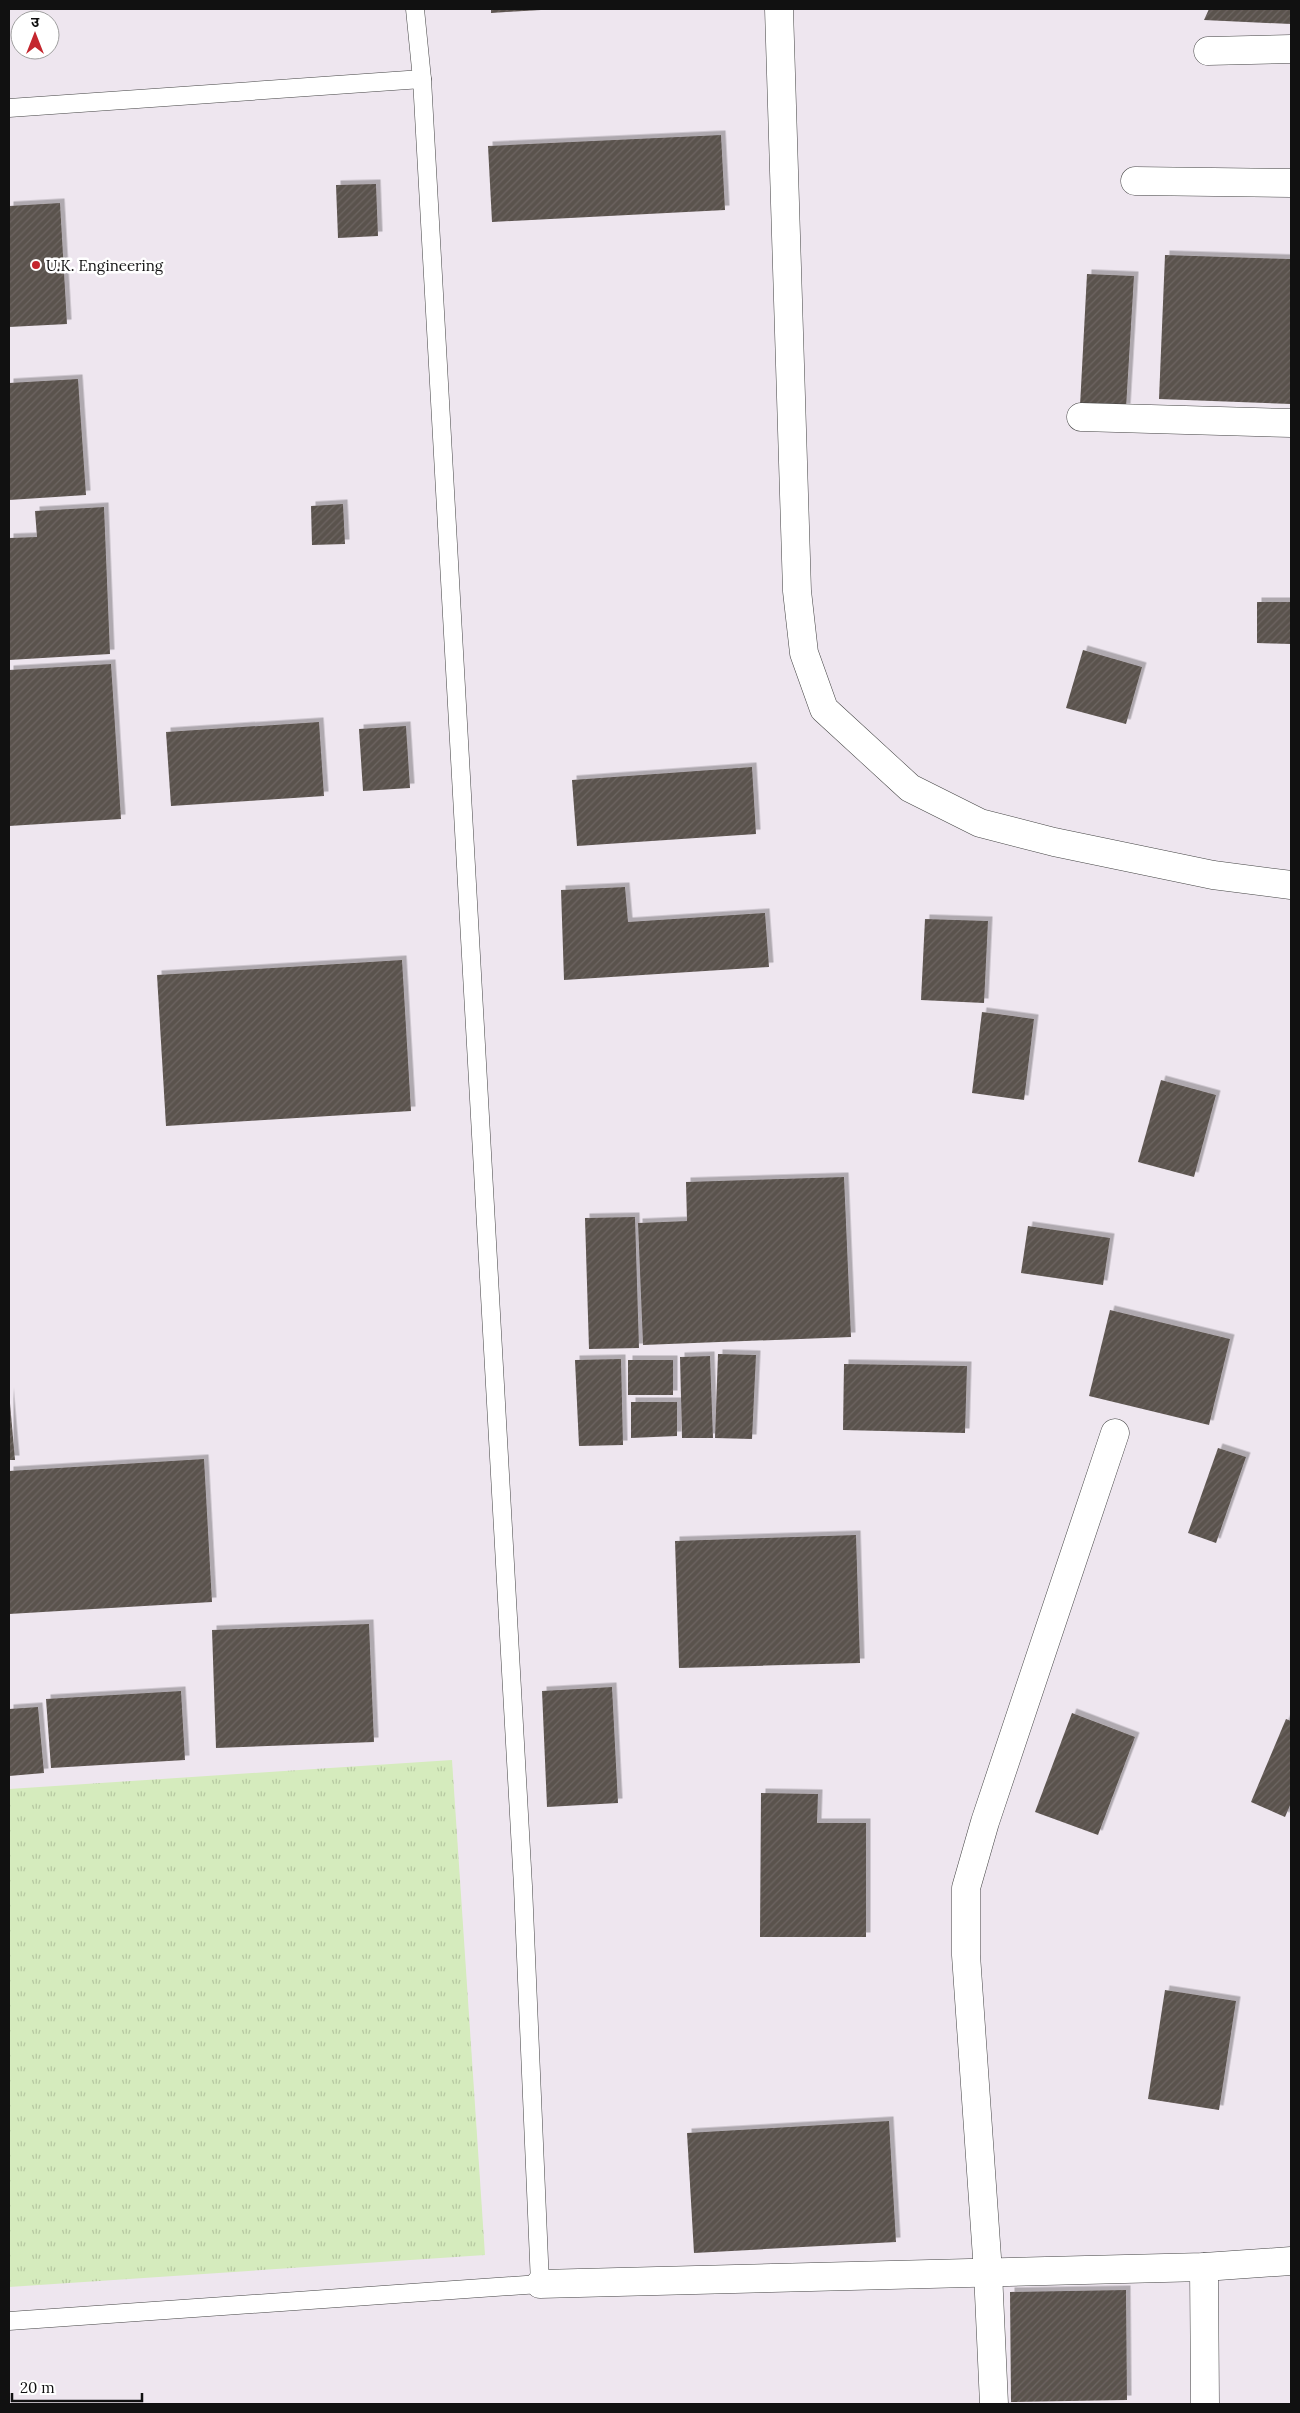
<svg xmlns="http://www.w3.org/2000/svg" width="1300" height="2413" font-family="Lora,'Noto Sans Devanagari',serif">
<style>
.industrial{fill:#eee6ef;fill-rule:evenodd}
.grass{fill:url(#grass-tufts)}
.building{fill:url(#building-hatch);filter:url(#shadow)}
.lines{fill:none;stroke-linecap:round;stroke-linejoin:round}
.lane-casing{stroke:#444;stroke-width:19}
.street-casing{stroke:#444;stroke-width:29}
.lane{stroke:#fff;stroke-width:18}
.street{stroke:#fff;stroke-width:28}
.poi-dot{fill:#c4262e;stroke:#fff;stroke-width:2}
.labels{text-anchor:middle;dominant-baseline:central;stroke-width:5;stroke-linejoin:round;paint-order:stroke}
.poi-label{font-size:15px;fill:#111;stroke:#fff;text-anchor:start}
</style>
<defs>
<pattern id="grass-tufts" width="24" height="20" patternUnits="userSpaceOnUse" patternTransform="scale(1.25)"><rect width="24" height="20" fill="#d5ebbd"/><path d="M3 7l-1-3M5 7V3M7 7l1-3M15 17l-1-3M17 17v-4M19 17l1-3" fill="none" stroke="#b6c8a1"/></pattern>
<pattern id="building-hatch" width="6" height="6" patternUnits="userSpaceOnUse" patternTransform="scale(1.25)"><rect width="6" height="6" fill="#5a524d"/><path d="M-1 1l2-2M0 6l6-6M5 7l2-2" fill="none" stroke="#6d6662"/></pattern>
<filter id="shadow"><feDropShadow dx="4.5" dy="-4.5" stdDeviation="0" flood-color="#0004"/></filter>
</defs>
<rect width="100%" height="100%" fill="#fffdf5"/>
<path class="industrial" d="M 9,9 L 1291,9 L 1291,2404 L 9,2404 ZM 20,20 L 50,20 L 50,50 L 20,50 Z"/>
<path class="grass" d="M 452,1760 L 485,2255 L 9,2287 L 9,1789 Z"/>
<g class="building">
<path d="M 491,9 L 541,9 L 541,10 L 491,13 Z"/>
<path d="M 1209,9 L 1291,9 L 1291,24 L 1204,20 Z"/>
<path d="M 721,135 L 725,210 L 492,222 L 488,146 Z"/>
<path d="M 376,184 L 378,236 L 338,238 L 336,185 Z"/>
<path d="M 60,203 L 67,324 L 9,327 L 9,206 Z"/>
<path d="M 1165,255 L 1291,259 L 1291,404 L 1159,399 Z"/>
<path d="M 1087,274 L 1134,276 L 1126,408 L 1080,406 Z"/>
<path d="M 78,379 L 86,495 L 9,500 L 9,383 Z"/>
<path d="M 343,504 L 345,544 L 312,545 L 311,506 Z"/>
<path d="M 104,507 L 110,654 L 9,660 L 9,538 L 37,537 L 35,511 Z"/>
<path d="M 1257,602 L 1291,602 L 1291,644 L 1257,643 Z"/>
<path d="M 1083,650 L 1142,667 L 1126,724 L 1066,708 Z"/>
<path d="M 111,664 L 121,819 L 9,826 L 9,670 Z"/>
<path d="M 319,722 L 324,796 L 171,806 L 166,732 Z"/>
<path d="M 406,726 L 410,788 L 363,791 L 359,729 Z"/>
<path d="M 752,767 L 756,834 L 577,846 L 572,780 Z"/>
<path d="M 625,887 L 628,922 L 765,913 L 769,967 L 564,980 L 561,890 Z"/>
<path d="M 925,919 L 988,921 L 984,1003 L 921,1000 Z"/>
<path d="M 402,960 L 411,1111 L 166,1126 L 157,975 Z"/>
<path d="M 982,1012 L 1034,1019 L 1024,1100 L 972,1093 Z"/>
<path d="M 1161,1080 L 1216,1095 L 1194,1177 L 1138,1162 Z"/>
<path d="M 844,1177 L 851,1337 L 643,1345 L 638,1223 L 687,1221 L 686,1182 Z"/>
<path d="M 635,1217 L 639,1348 L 589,1349 L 585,1218 Z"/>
<path d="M 1028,1226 L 1110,1238 L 1103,1285 L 1021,1273 Z"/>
<path d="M 1110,1310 L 1230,1339 L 1209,1425 L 1089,1396 Z"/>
<path d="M 718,1354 L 756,1355 L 752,1439 L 715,1438 Z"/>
<path d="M 710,1356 L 713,1438 L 682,1438 L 680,1357 Z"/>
<path d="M 621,1359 L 623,1445 L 579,1446 L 575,1360 Z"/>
<rect x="628" y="1360" width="45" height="35"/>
<path d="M 844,1364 L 967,1366 L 965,1433 L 843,1430 Z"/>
<path d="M 9,1392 L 15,1460 L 9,1460 Z"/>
<path d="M 631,1402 L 677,1402 L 677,1436 L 631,1438 Z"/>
<path d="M 1218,1448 L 1246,1457 L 1216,1543 L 1188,1533 Z"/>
<path d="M 204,1459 L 212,1602 L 9,1614 L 9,1471 Z"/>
<path d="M 856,1535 L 860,1663 L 679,1668 L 675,1541 Z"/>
<path d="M 369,1624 L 374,1742 L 216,1748 L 212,1630 Z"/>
<path d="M 612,1687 L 618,1803 L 547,1807 L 542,1691 Z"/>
<path d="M 181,1691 L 185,1760 L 51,1768 L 46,1699 Z"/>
<path d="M 38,1707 L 44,1773 L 9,1776 L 9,1709 Z"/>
<path d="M 1072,1713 L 1135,1737 L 1098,1835 L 1035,1812 Z"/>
<path d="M 1286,1719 L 1291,1721 L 1291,1803 L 1285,1817 L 1251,1802 Z"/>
<path d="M 761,1793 L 818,1794 L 817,1823 L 866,1823 L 866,1937 L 760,1937 Z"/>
<path d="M 1165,1990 L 1236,2001 L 1219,2110 L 1148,2099 Z"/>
<path d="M 889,2121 L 896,2242 L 694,2253 L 687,2133 Z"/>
<path d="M 1126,2290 L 1127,2400 L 1011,2402 L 1010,2292 Z"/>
</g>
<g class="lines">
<g class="lane-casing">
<g id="lane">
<path d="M 9,108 L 422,79"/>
<path d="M 9,2321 L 540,2284 L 523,1886 L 422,79 L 415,9"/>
</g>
</g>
<g class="street-casing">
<g id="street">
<path d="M 779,9 L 797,591 L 804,653 L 824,709 L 910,788 L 980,823 L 1054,842 L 1213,875 L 1291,885"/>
<path d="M 1208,51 L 1291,49"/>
<path d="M 1135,181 L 1291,183"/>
<path d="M 1081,417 L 1291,423"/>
<path d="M 1204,2267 L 1205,2404"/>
<path d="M 540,2284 L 1204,2267 L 1291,2261"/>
<path d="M 994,2404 L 988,2272 L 966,1955 L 966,1888 L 985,1822 L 1115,1433"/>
</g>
</g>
<use href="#lane" class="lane"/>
<use href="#street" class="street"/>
</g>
<circle class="poi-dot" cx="36" cy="265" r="5"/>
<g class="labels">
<g class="poi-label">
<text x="46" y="265">U.K. Engineering</text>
</g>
</g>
<rect width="1300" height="2413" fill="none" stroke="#111111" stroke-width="20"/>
<g transform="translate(35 35)"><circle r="24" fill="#ffffff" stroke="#a0a0a0"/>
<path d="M0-4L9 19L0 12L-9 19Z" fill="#c4262e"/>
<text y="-8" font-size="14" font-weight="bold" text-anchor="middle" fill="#111111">उ</text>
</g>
<path d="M12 2393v8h130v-8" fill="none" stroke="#111111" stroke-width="2.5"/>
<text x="20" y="2393" font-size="15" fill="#111111" stroke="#ffffff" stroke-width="4" paint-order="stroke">20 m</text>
</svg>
